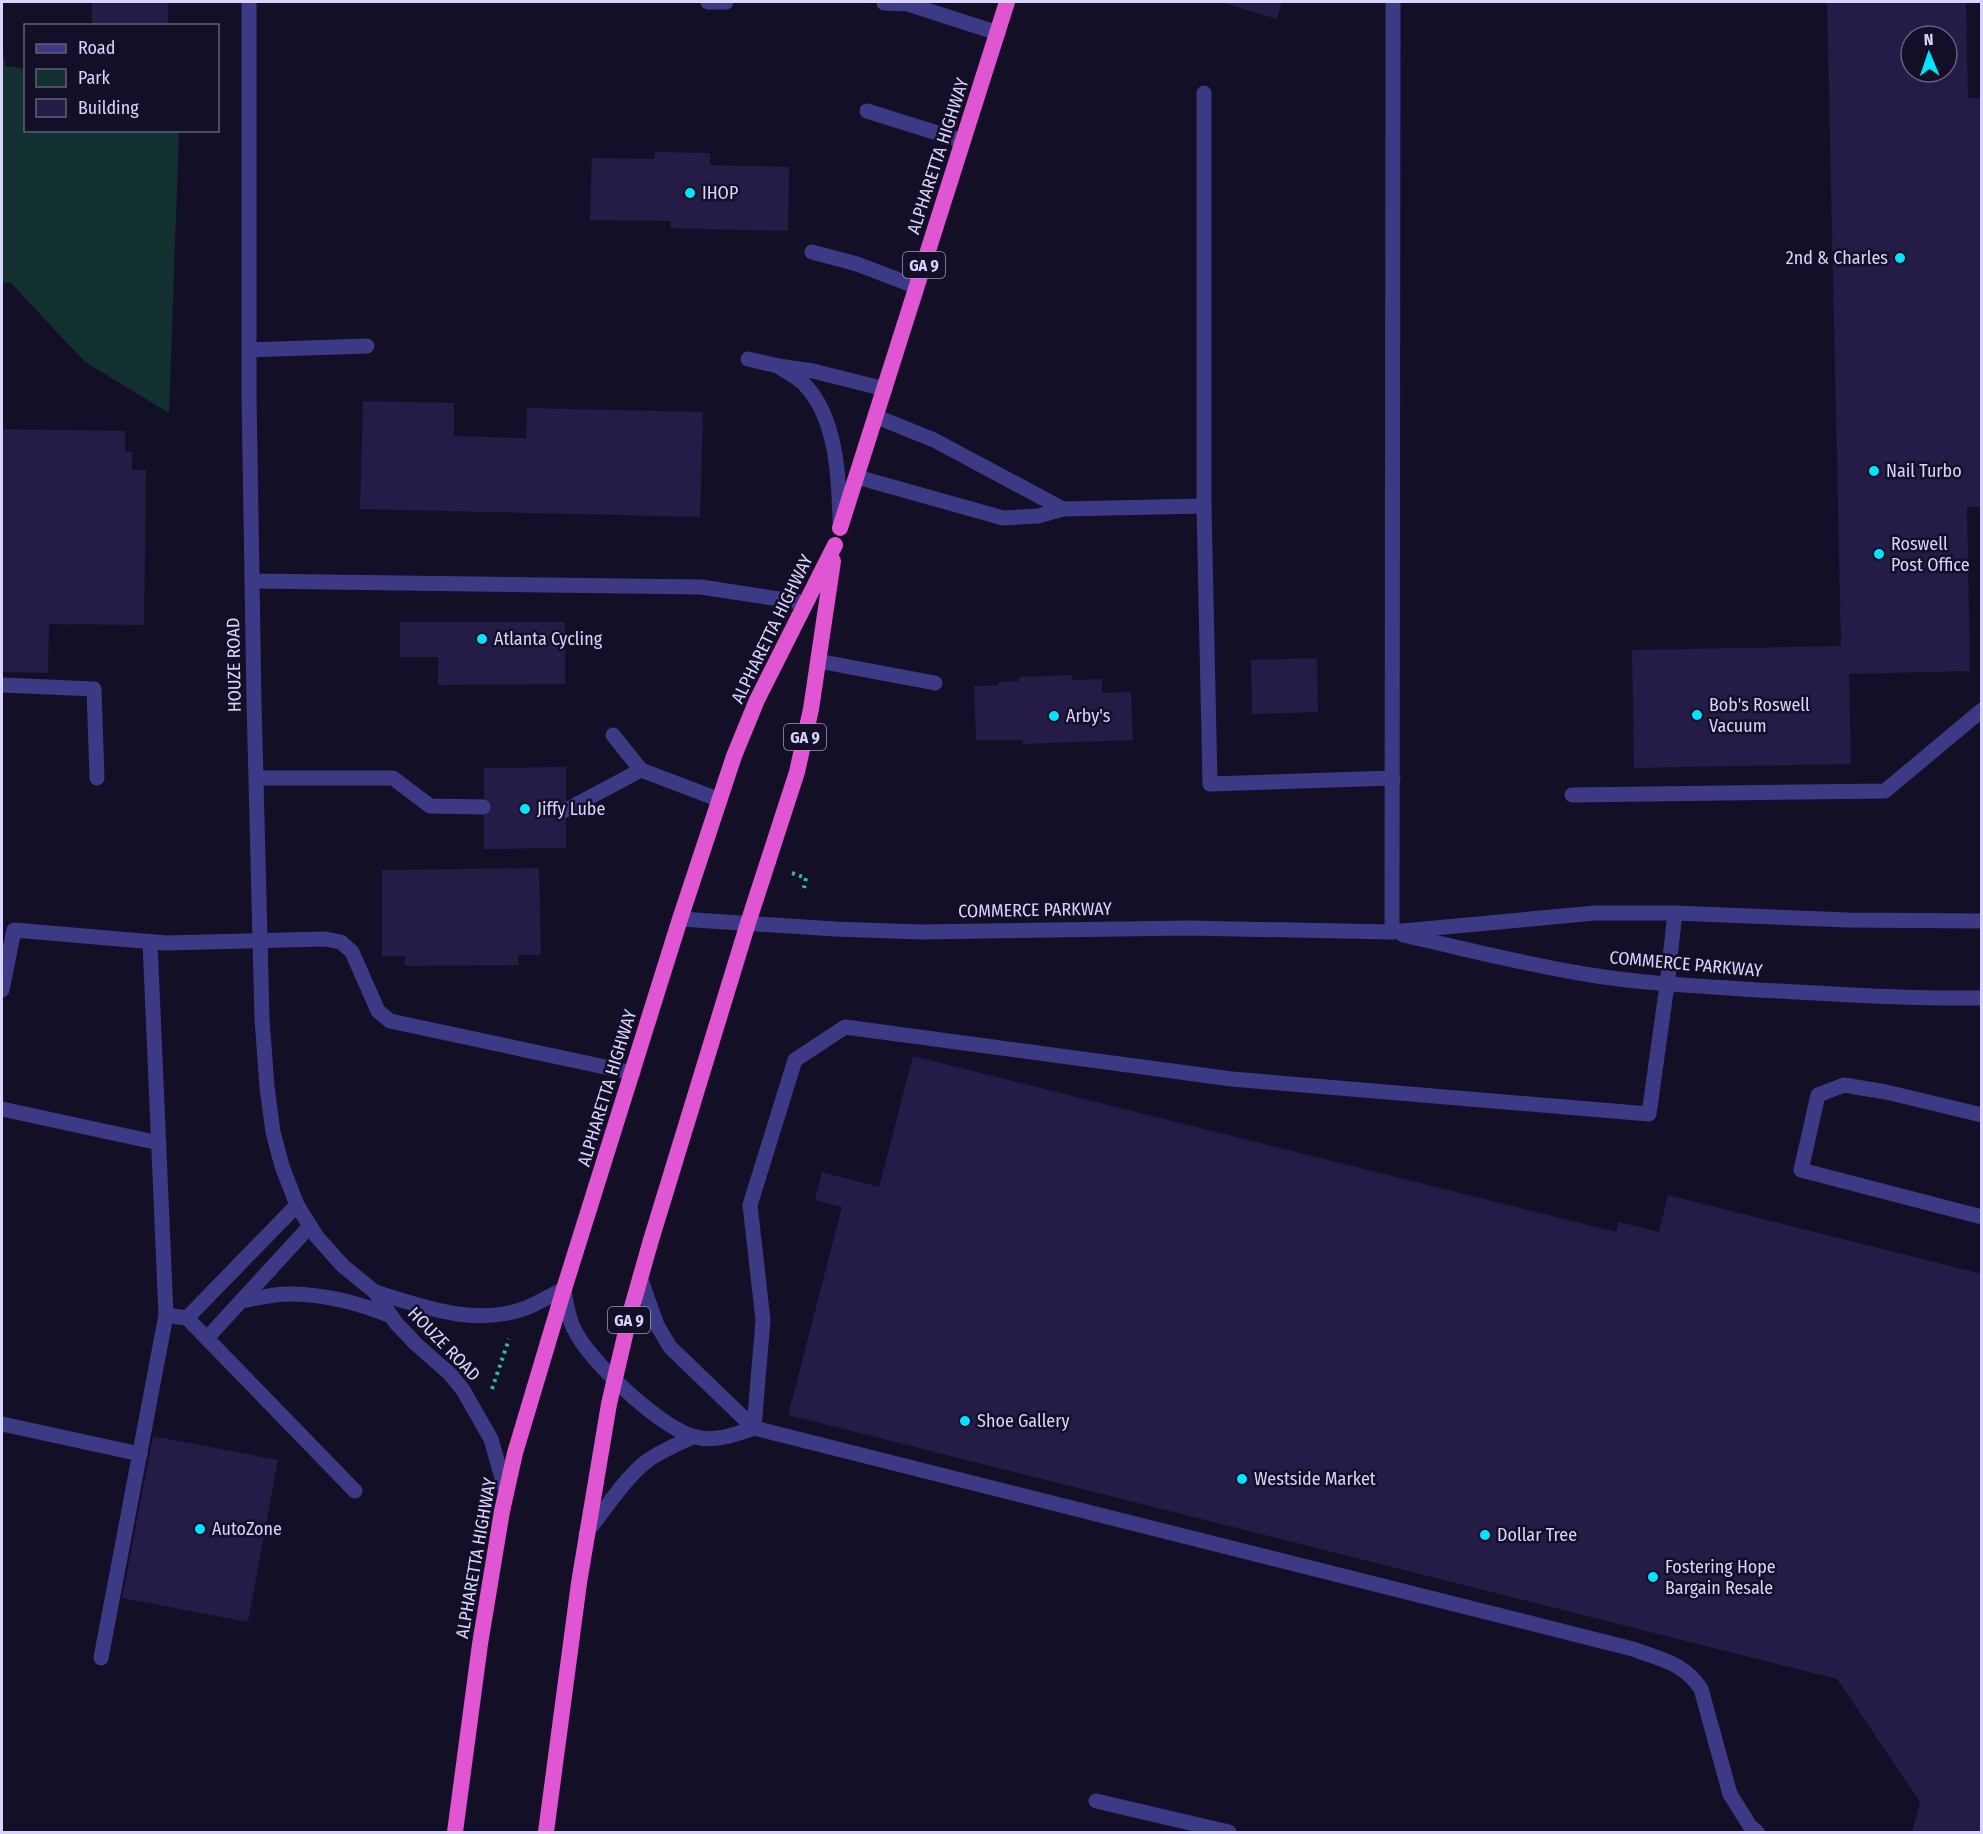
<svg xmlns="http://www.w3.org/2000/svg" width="1983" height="1834" font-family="'Fira Sans Condensed',sans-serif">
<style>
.green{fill:#12302f}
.building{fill:#241b47;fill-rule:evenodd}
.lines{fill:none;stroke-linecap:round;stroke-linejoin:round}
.path{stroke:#2fb8b0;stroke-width:4;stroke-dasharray:3 4.5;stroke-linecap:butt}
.service{stroke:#3d3a85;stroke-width:15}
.tertiary{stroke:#3d3a85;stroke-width:15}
.trunk{stroke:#e055d1;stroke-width:16}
.poi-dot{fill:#00e5ff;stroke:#130f26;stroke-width:2}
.labels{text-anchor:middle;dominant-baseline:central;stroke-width:5;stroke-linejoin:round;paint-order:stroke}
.shield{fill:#130f26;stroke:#9e99be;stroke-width:1.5}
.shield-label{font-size:16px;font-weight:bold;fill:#d9d4ff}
.street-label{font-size:18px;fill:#d9d4ff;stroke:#130f26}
.poi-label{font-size:18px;fill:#d9d4ff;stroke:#130f26;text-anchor:start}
</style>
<rect width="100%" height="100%" fill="#130f26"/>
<path class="green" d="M 2,47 L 6,66 L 25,69 L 26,130 L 179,131 L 169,413 L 85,362 L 11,283 L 2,282 Z"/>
<g class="building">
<rect x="92" y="2" width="76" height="24"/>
<path d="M 1220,2 L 1282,2 L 1277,19 Z"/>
<path d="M 1827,2 L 1966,2 L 1968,98 L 1982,98 L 1982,507 L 1967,507 L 1970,671 L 1849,674 L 1851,764 L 1634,768 L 1632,650 L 1841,646 ZM 1911,36 L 1947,36 L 1947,72 L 1911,72 Z"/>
<path d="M 655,152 L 710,153 L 710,165 L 789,167 L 788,231 L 670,228 L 671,221 L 590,220 L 592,158 L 655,159 Z"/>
<path d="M 363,401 L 454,403 L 454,436 L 526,438 L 527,408 L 703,412 L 700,517 L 360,509 Z"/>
<path d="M 2,429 L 125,431 L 125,452 L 132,452 L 132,470 L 146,470 L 144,625 L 49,624 L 48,673 L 2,672 Z"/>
<path d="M 400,622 L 565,622 L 565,684 L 438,685 L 438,657 L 400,657 Z"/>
<path d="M 1317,658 L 1318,712 L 1252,714 L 1251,660 Z"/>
<path d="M 1072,675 L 1073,680 L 1102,679 L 1102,693 L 1131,692 L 1133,740 L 1023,744 L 1023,740 L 976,740 L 974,686 L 998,685 L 998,682 L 1019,681 L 1019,677 Z"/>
<path d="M 566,767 L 566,848 L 484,849 L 484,768 Z"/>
<path d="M 539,868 L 541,955 L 518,955 L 519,965 L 405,966 L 405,956 L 382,956 L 382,870 Z"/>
<path d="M 913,1056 L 1616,1232 L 1619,1222 L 1659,1232 L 1668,1195 L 1982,1274 L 1982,1832 L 1912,1832 L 1920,1802 L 1837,1679 L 788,1415 L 842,1207 L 815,1200 L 822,1172 L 879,1187 Z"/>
<path d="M 153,1436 L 278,1460 L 248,1622 L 122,1598 Z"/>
</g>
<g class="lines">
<g class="path">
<path d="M 792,873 L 806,878 L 804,888"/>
<path d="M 492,1389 L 509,1339"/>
</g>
<g class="service">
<path d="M 708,2 L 726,2"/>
<path d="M 884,3 L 908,4 L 998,33"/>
<path d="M 1204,93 L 1204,506 L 1210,784 L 1393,778"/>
<path d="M 867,111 L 963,141"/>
<path d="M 812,252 L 857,264 L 917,287"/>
<path d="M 249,350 L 367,346"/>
<path d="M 748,359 L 778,366 L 813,371 L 885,389"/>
<path d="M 778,366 C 786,372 798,377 805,385 C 837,419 839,478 840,522"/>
<path d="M 877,417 L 934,440 L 1063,509"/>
<path d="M 857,477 L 1003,518 L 1038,516 L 1063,509 L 1204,506"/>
<path d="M 252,581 L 701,587 L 806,603"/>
<path d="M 818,661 L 935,683"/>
<path d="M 2,685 L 94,689 L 97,778"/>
<path d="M 613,735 L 641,770 L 720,800"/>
<path d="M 256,778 L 393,778 L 430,806 L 483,807"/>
<path d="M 1572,795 L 1885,791 L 1982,710"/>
<path d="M 566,810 L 641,770"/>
<path d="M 1392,932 L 1393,2"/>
<path d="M 2,990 L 14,930 L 166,943 L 325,939 L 341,942 L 352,952 L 378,1011 L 390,1021 L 633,1073"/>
<path d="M 2,1109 L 159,1143"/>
<path d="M 1982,1115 L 1886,1092 L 1844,1085 L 1818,1095 L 1801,1170 L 1982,1217"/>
<path d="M 640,1277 L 657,1325 L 670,1347 L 754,1428 L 1633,1649 C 1662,1660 1684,1663 1701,1689 L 1730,1794 L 1750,1826 L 1757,1832"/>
<path d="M 564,1289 C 566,1303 568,1317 574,1329 C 590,1362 658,1425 692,1436 C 713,1443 734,1435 754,1428"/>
<path d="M 242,1301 C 257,1298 274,1294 289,1294 C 324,1294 359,1303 391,1316"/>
<path d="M 166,1315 L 187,1318 L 355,1491"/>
<path d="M 187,1318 L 297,1205"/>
<path d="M 208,1337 L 310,1226"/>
<path d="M 2,1424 L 140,1454"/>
<path d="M 754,1428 L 763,1320 L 750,1205 L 795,1060 L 845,1027 L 1232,1079 L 1649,1114 L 1667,985 L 1675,913"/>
<path d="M 586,1533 C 605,1510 624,1479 647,1461 C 661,1451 677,1444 693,1437"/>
<path d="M 101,1658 L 166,1315 L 150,942"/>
<path d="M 1096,1801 L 1229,1832"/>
</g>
<g class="tertiary">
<path d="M 249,2 L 249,395 L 254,701 L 262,1019 L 267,1087 L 273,1132 L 282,1166 L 297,1205 L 310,1226 L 317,1237 L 343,1266 L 375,1292 L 396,1323 L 416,1344 L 450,1374 L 463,1390 L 491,1439 L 506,1492"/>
<path d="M 680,919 L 835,929 L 921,932 L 1188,928 L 1392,932 L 1595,913 L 1675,913 L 1848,920 L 1982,921"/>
<path d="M 1403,935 C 1466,949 1527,965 1591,975 C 1646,984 1702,986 1758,990 C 1833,994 1907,999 1982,998"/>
<path d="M 375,1292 C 424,1307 475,1327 526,1308 C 539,1303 551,1295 564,1289"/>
</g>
<g class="trunk">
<path d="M 840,528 L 1007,2"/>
<path d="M 455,1832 L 480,1644 L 502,1511 L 515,1453 L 564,1289 L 680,919 L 734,756 L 757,700 L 835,545"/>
<path d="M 546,1832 L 579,1583 L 609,1404 L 630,1314 L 651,1240 L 748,923 L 797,772 L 811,709 L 833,561"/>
</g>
</g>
<g class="poi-dot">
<circle cx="690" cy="193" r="6"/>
<circle cx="1900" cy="258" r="6"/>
<circle cx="1874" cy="471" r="6"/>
<circle cx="1879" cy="554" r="6"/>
<circle cx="482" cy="639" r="6"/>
<circle cx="1697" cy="715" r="6"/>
<circle cx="1054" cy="716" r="6"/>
<circle cx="525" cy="809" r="6"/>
<circle cx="965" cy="1421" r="6"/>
<circle cx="1242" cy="1479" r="6"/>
<circle cx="200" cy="1529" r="6"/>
<circle cx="1485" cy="1535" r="6"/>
<circle cx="1653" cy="1577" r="6"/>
</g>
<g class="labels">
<g class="shield">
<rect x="903" y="252" width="42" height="26" rx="4.5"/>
<rect x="784" y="724" width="42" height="26" rx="4.5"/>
<rect x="608" y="1307" width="42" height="26" rx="4.5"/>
</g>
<g class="shield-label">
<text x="924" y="265">GA 9</text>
<text x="805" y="737">GA 9</text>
<text x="629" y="1320">GA 9</text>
</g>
<g class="street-label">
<text transform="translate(938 156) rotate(-72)">ALPHARETTA HIGHWAY</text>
<text transform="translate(772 629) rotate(-64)">ALPHARETTA HIGHWAY</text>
<text transform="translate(234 665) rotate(-91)">HOUZE ROAD</text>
<text transform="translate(1035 910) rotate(-1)">COMMERCE PARKWAY</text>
<text transform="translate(1686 964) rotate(5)">COMMERCE PARKWAY</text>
<text transform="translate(607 1088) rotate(-73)">ALPHARETTA HIGHWAY</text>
<text transform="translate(444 1344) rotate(46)">HOUZE ROAD</text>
<text transform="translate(476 1558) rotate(-80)">ALPHARETTA HIGHWAY</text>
</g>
<g class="poi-label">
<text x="702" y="193">IHOP</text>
<text x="1888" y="258" text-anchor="end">2nd &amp; Charles</text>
<text x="1886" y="471">Nail Turbo</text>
<text x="1891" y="544">Roswell<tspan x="1891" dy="21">Post Office</tspan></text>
<text x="494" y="639">Atlanta Cycling</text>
<text x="1709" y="705">Bob's Roswell<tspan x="1709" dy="21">Vacuum</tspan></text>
<text x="1066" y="716">Arby's</text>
<text x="537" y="809">Jiffy Lube</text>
<text x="977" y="1421">Shoe Gallery</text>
<text x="1254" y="1479">Westside Market</text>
<text x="212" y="1529">AutoZone</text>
<text x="1497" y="1535">Dollar Tree</text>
<text x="1665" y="1567">Fostering Hope<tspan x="1665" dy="21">Bargain Resale</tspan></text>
</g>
</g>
<rect width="1983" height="1834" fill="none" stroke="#d9d4ff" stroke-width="6"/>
<rect x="24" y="24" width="195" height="108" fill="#130f26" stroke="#625e7d" stroke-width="1.5"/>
<rect x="36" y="44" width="30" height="9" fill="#3d3a85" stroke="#625e7d" stroke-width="1.5"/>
<text x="78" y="54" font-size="18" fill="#d9d4ff">Road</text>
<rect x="36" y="69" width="30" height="18" fill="#12302f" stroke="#625e7d" stroke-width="1.5"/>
<text x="78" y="84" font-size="18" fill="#d9d4ff">Park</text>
<rect x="36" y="99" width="30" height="18" fill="#241b47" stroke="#625e7d" stroke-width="1.5"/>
<text x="78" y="114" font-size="18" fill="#d9d4ff">Building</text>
<g transform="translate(1929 54) rotate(358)"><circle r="28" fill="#130f26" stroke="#625e7d" stroke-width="1.5"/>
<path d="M0-4.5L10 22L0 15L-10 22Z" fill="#00e5ff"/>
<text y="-9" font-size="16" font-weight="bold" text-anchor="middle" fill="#d9d4ff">N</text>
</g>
</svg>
